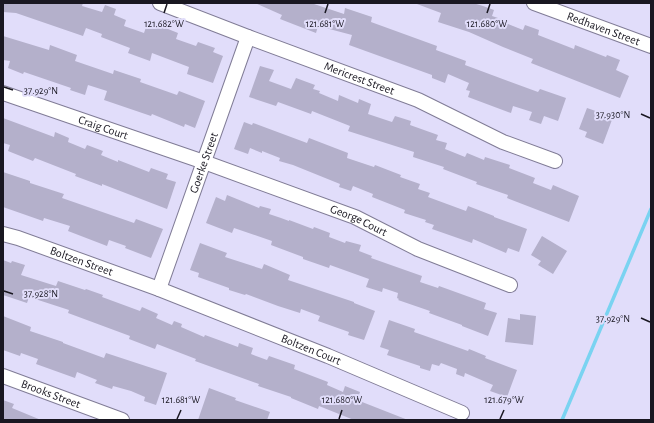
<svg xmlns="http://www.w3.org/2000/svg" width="654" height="423" font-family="'Alegreya Sans',sans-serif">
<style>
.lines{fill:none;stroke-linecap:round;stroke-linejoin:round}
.stream{stroke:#7ad3f1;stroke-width:3.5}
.building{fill:#b4b0cb}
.street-casing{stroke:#807c96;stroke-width:16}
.street{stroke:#fff;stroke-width:14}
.ticks{fill:none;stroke:#191721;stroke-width:1.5}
.labels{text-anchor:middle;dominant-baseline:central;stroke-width:4;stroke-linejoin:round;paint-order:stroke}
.street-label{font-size:12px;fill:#191721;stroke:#e1ddfa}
.ticks-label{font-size:10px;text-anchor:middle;fill:#191721;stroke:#e1ddfa;stroke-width:4;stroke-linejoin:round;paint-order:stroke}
</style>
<rect width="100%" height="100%" fill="#e1ddfa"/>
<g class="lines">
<path class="stream" d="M 562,420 L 651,209"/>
</g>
<g class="building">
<path d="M 3,3 L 83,3 L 82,6 L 102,12 L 105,5 L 116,9 L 114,15 L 126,20 L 124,26 L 144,33 L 148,21 L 178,33 L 176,39 L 196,46 L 198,42 L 215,48 L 213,52 L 223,56 L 213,83 L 187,74 L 189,67 L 152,53 L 150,61 L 128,53 L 130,48 L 101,37 L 102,34 L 86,28 L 83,36 L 16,13 L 3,12 Z"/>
<path d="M 255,3 L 311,3 L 344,14 L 345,8 L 372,17 L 371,22 L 437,46 L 436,50 L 466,61 L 465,65 L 538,92 L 540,89 L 566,98 L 558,121 L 544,116 L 541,124 L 529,120 L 532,112 L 513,106 L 511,113 L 468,97 L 470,91 L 466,90 L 469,83 L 448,74 L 445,83 L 432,78 L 432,75 L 349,45 L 352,35 L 318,26 L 316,33 L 280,19 L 282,15 Z"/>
<path d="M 417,3 L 473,3 L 483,6 L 494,10 L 492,16 L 504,20 L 503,22 L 523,30 L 525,25 L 539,30 L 538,35 L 574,49 L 575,45 L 606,57 L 607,55 L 620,60 L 616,70 L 629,76 L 620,98 L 531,63 L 533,59 L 503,47 L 469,32 L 438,22 L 441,13 L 417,4 Z"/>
<path d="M 3,36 L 49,50 L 50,45 L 77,55 L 75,61 L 113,74 L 114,70 L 141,79 L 140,82 L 177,95 L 179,91 L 205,101 L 195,128 L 185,124 L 184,127 L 152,114 L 151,116 L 104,100 L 107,91 L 88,85 L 85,95 L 70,90 L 71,88 L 24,72 L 23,74 L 8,68 L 10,61 L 3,60 Z"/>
<path d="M 260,66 L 274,70 L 269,81 L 291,89 L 296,78 L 315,85 L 313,89 L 320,91 L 319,93 L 338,101 L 339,95 L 358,103 L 359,99 L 371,104 L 368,114 L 392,122 L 395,116 L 411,121 L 410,125 L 438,135 L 436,140 L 447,143 L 445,149 L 465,157 L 467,153 L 484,160 L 485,157 L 510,165 L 509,168 L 535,178 L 533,183 L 551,190 L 553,185 L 579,196 L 569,222 L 507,198 L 508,195 L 476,184 L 477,182 L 443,169 L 444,167 L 413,157 L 414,152 L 348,131 L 350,126 L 312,111 L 311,114 L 278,102 L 276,106 L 249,97 Z"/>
<path d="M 587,108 L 613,117 L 603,144 L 585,137 L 587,132 L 579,129 Z"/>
<path d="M 3,118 L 54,137 L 55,132 L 69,138 L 68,142 L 85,149 L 87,145 L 103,151 L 101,155 L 118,162 L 118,160 L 149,172 L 151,168 L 168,174 L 166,179 L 176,182 L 167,209 L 102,184 L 102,186 L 75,176 L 76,174 L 35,158 L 33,161 L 8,151 L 10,145 L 3,143 Z"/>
<path d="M 244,122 L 252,125 L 253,123 L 307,143 L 309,138 L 348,153 L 347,158 L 374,167 L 375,165 L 401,175 L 400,177 L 420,184 L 418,189 L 430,193 L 428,197 L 466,211 L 468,206 L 494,216 L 494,217 L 527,229 L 519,252 L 508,248 L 506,253 L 473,239 L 472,243 L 432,229 L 434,225 L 425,222 L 426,220 L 404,213 L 405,210 L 372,197 L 373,194 L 353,186 L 351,191 L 339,187 L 340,184 L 293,165 L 279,161 L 280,158 L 262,151 L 262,153 L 250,148 L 248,154 L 234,149 Z"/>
<path d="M 3,172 L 30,181 L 30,183 L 64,194 L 62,198 L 134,223 L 136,219 L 163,229 L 151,258 L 125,248 L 126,246 L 109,240 L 107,246 L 68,231 L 70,226 L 44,218 L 43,221 L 3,207 Z"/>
<path d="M 227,195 L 259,208 L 260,206 L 271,209 L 269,214 L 281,218 L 289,221 L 289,220 L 313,229 L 314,227 L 330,233 L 329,237 L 345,243 L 346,241 L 361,245 L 359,251 L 372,256 L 371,258 L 422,276 L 420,282 L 438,288 L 439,286 L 486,303 L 484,309 L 497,313 L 488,336 L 462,326 L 462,325 L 429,313 L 430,311 L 398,300 L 399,299 L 397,298 L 398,293 L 383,288 L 382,292 L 366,287 L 369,279 L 330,265 L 329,268 L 303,259 L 303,257 L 271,245 L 272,241 L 234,228 L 232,233 L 206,223 L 216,197 L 225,201 Z"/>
<path d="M 542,236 L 567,251 L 553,274 L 538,265 L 541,261 L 531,255 Z"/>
<path d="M 200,243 L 227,253 L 225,257 L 262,269 L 264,264 L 290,275 L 288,280 L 354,302 L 354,303 L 375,311 L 364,340 L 348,335 L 349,332 L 318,321 L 320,316 L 301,309 L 300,313 L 278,306 L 246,294 L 245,295 L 229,290 L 229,288 L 198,277 L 199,273 L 190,270 Z"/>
<path d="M 3,260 L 11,263 L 12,261 L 25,265 L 21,275 L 56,286 L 58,281 L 85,290 L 86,289 L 103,295 L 102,297 L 140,311 L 142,307 L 158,314 L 156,318 L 172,325 L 174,321 L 182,324 L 181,327 L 204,337 L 205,335 L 238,347 L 239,343 L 253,348 L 251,354 L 267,360 L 269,356 L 295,365 L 294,369 L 328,382 L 327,385 L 343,392 L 345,386 L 360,392 L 357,400 L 408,420 L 354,420 L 319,406 L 318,409 L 291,398 L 291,397 L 258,386 L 259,384 L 195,361 L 196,359 L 157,344 L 155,349 L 129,339 L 130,336 L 68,313 L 69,310 L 29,297 L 27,303 L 3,295 Z"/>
<path d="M 520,314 L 536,316 L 533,345 L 505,342 L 508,318 L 520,320 Z"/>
<path d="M 3,316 L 31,327 L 30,331 L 63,342 L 63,343 L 104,358 L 106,353 L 167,373 L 156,405 L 144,401 L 145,397 L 131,391 L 113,386 L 112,389 L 95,383 L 97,380 L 77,372 L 75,378 L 36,364 L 38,359 L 21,353 L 20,356 L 3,350 Z"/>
<path d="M 389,320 L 415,329 L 414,332 L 468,351 L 469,349 L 486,356 L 485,358 L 517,370 L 507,397 L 490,391 L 493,385 L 465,373 L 464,377 L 456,374 L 457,369 L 441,363 L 439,366 L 432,364 L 430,371 L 420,368 L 420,366 L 387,355 L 389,350 L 380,347 Z"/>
<path d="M 209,388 L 236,398 L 235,400 L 270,412 L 267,420 L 198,420 Z"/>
<path d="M 3,400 L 14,404 L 12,408 L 41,420 L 3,420 Z"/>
</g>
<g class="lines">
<g class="street-casing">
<g id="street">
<path id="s1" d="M 160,3 L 248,37 L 418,100 L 503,142 L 555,161"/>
<path id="s2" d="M 534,3 L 651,46"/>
<path id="s3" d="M 3,93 L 204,162 L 355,217 L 418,249 L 510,285"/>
<path id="s4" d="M 3,234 L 18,238 L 159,289 L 328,356 L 462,413"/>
<path id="s5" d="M 159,289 L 248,37"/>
<path id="s6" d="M 3,376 L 122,420"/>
</g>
</g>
<use href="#street" class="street"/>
</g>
<path class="ticks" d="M 164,13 L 167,4M 325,13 L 328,4M 487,13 L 490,4M 4,87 L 13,90M 641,114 L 650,118M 4,291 L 13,294M 641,318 L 650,322M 177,419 L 181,410M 339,419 L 342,410M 500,419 L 504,410"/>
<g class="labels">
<g class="street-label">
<text stroke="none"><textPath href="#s2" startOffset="74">Redhaven Street</textPath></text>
<text stroke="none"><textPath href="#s1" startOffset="213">Mericrest Street</textPath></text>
<text stroke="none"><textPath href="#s3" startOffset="106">Craig Court</textPath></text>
<text stroke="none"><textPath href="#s5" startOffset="134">Goerke Street</textPath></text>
<text stroke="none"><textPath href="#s3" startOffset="378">George Court</textPath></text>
<text stroke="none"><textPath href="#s4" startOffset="83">Boltzen Street</textPath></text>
<text stroke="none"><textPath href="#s4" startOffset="329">Boltzen Court</textPath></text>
<text stroke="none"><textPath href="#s6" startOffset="51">Brooks Street</textPath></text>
</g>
</g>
<g class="ticks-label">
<text x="164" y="27">121.682°W</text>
<text x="325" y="27">121.681°W</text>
<text x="487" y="27">121.680°W</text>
<text x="41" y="94">37.929°N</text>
<text x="613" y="118">37.930°N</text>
<text x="41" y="297">37.928°N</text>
<text x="613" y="322">37.929°N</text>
<text x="181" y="403">121.681°W</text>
<text x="342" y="403">121.680°W</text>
<text x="504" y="403">121.679°W</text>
</g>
<rect width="654" height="423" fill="none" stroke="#191721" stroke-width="8"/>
</svg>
